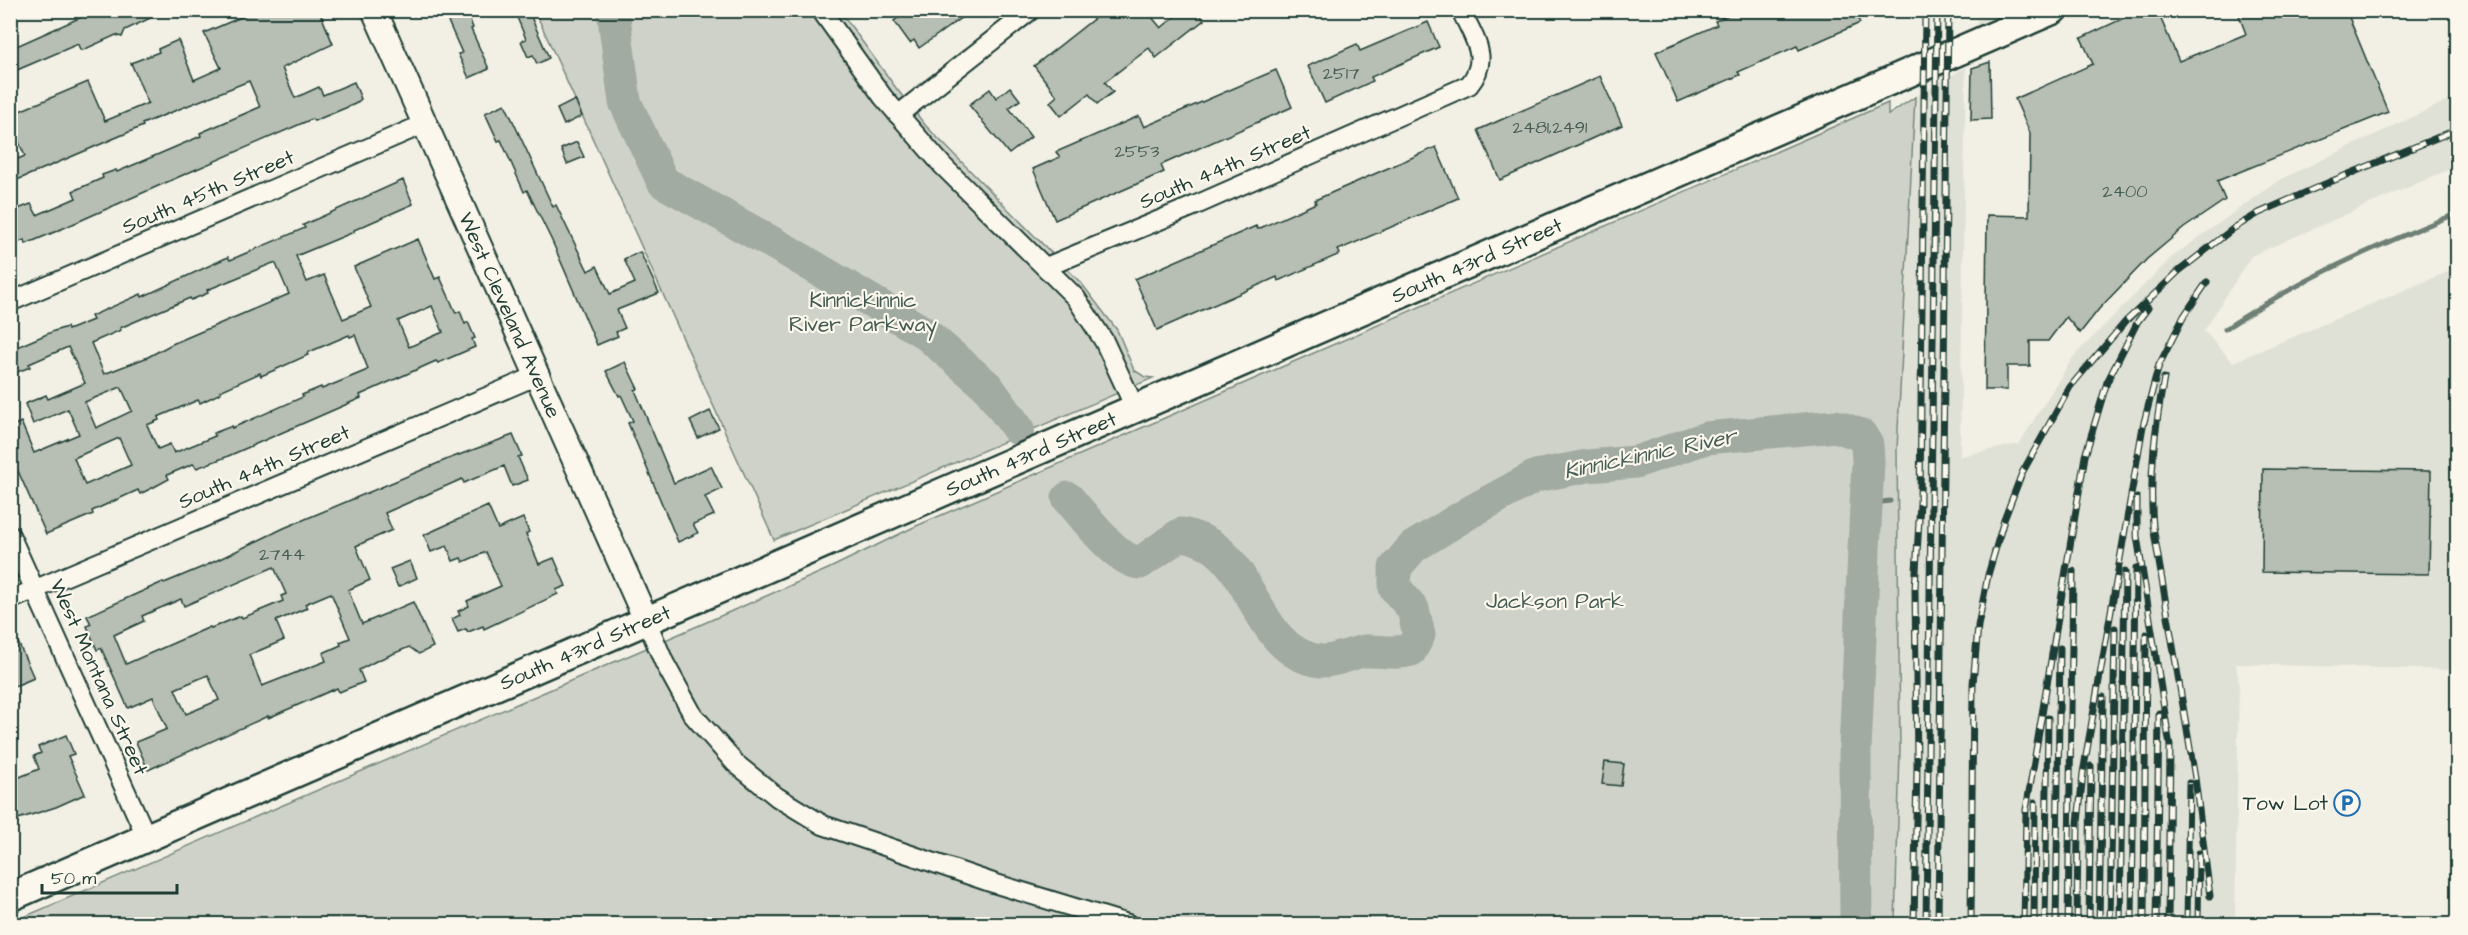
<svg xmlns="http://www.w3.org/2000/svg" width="2468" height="935" font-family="'Architects Daughter',sans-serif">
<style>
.built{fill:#e0e1d6}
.green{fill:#cfd2c8;stroke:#77887e;stroke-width:1.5}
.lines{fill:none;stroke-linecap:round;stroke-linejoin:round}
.stream{stroke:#6e7f75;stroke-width:5}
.river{stroke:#a2aba1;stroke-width:33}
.building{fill:#b7beb3;stroke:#1f3d34;stroke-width:1.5;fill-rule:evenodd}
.minor-casing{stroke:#1f3d34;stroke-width:22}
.tertiary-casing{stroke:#1f3d34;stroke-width:28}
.secondary-casing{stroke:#1f3d34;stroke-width:32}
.minor{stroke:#fbf7ec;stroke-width:18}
.tertiary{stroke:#fbf7ec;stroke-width:24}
.secondary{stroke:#fbf7ec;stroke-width:27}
.rail-casing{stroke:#1f3d34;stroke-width:7}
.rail{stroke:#fbf7ec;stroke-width:4.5;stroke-dasharray:14;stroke-linecap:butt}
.labels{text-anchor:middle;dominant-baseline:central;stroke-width:4.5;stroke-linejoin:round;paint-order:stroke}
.number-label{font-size:18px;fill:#455d54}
.street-label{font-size:21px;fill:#1f3d34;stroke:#fbf7ec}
.park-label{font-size:21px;fill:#425b52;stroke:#fbf7ec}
.poi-label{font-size:21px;fill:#1f3d34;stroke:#fbf7ec;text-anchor:end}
.water-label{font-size:22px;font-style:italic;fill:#465e55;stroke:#fbf7ec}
</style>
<rect width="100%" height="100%" fill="#f2f0e5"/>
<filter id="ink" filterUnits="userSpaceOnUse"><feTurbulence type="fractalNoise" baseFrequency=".0167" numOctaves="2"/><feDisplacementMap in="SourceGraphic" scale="12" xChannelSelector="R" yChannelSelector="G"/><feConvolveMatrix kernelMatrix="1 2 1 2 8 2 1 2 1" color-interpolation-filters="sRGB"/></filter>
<g filter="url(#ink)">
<g class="built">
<path d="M 1977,11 L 1977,10 L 2016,11 L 1977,28 Z"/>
<path d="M 1966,67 L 1960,456 L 2019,444 L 2073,357 L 2173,256 L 2279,180 L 2457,96 L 2457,166 L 2251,256 L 2204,331 L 2233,362 L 2457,268 L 2457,670 L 2236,664 L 2239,682 L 2235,924 L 1896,924 L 1900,752 L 1897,449 L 1915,97 Z"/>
</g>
<g class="green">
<path d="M 535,11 L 840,11 L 896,88 L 926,126 L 1082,284 L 1117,330 L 1134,370 L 1145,377 L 1153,378 L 774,540 Z"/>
<path d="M 1915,97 L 1897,449 L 1900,752 L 1895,924 L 11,924 L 10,923 L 686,631 L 828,569 L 914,527 L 1888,103 L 1888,115 Z"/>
</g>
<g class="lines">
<g class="stream">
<path d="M 2225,329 C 2298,280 2376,246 2458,213"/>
<path d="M 1866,504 L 1890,501"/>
</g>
<g class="river">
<path d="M 613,10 L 625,102 L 663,182 L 789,252 L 925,333 L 987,386 L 1018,429"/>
<path d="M 1068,498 C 1085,517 1116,561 1140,563 L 1181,534 C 1195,537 1211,543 1222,554 C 1255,584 1265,655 1321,661 C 1335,662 1351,653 1365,651 C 1382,650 1393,655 1411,650 L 1419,635 L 1413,609 L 1395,588 L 1395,568 L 1413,547 L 1472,511 L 1536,476 L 1587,466 L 1636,462 L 1706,438 L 1836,426 L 1861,435 L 1867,445 L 1868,461 L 1855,750 L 1856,924"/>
</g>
</g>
<g class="building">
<path d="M 97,10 L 167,10 L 125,30 L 122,37 L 116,35 L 83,50 L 80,50 L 78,44 L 10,73 L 10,49 Z"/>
<path d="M 319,10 L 333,44 L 282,68 L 295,98 L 319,87 L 323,95 L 354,82 L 361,99 L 355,104 L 314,121 L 312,119 L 183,175 L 57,231 L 26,244 L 24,240 L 10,246 L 10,212 L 31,204 L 37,215 L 76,198 L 73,191 L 103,178 L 102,175 L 116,170 L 117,172 L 201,136 L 200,133 L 260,107 L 249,81 L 142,124 L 143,126 L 10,183 L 10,162 L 25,156 L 10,122 L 10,115 L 88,82 L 105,121 L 148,103 L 131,63 L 159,52 L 158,49 L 178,40 L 194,80 L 221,68 L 204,33 L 255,11 Z"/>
<path d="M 443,10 L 466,10 L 473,28 L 471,29 L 489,69 L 469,78 L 458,54 L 462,53 Z"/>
<path d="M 514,10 L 528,10 L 549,58 L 537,64 L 533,55 L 528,57 L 521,41 L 526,39 Z"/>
<path d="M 909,10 L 972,10 L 919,48 L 914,40 L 910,43 L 894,21 Z"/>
<path d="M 1105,10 L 1146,10 L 1161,28 L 1183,10 L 1197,10 L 1204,20 L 1156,58 L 1149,48 L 1105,82 L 1113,92 L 1097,104 L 1089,94 L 1061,116 L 1050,102 L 1057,96 L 1034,66 Z"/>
<path d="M 1740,10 L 1854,10 L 1860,23 L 1799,50 L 1797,46 L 1738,72 L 1740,75 L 1678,102 L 1656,52 L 1717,25 L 1715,21 Z"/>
<path d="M 2141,10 L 2157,10 L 2179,61 L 2246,34 L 2237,10 L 2346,10 L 2388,112 L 2217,181 L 2225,200 L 2184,228 L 2147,259 L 2099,309 L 2080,333 L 2066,317 L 2048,341 L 2030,341 L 2030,366 L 2007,366 L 2007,390 L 1985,390 L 1987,215 L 2029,216 L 2030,133 L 2015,99 L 2093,64 L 2081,38 Z"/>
<path d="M 1428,22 L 1439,47 L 1371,77 L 1373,81 L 1325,103 L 1308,66 L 1357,44 L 1360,51 Z"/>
<path d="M 1990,62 L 1991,119 L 1971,120 L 1972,68 Z"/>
<path d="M 1276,70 L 1292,107 L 1161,165 L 1164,172 L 1055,220 L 1033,169 L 1060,157 L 1056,152 L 1139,116 L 1144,127 Z"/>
<path d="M 1600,76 L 1622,125 L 1500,180 L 1478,130 Z"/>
<path d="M 1010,87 L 1020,100 L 1009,108 L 1031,137 L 1009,154 L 969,105 L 990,89 L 996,98 Z"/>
<path d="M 575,100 L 582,116 L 564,125 L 557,109 Z"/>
<path d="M 505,104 L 553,207 L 556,205 L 588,271 L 597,266 L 610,294 L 635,283 L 624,259 L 640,252 L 659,293 L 617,310 L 625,328 L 616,332 L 618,336 L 597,345 L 552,241 L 527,190 L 524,192 L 501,140 L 498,141 L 485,113 Z"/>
<path d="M 577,142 L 584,157 L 567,164 L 561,149 Z"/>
<path d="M 1436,147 L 1458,198 L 1338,250 L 1340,254 L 1278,281 L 1277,277 L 1157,330 L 1135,279 L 1256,226 L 1258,229 L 1316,203 L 1315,200 Z"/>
<path d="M 403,180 L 413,204 L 354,230 L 354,232 L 296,256 L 307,282 L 324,275 L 343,319 L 371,307 L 354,267 L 418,239 L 435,279 L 440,277 L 456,313 L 460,311 L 465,324 L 468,322 L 475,338 L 472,339 L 475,347 L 438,363 L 436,361 L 360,395 L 361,398 L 226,457 L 197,468 L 193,464 L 167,475 L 169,479 L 154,487 L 140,494 L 138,490 L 92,511 L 93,514 L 46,534 L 10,453 L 10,427 L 21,422 L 34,453 L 79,434 L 68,409 L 33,424 L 25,404 L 46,395 L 48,399 L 85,383 L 68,347 L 29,364 L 30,367 L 10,375 L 10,350 L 54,331 L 67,327 L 68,330 L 93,320 L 91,316 L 141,294 L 142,297 L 228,257 L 230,260 L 305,228 L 303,225 ZM 273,263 L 276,264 L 289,294 L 172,344 L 148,357 L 104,374 L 91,343 L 121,330 L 120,328 L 190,298 L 191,300 L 208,293 L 207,290 ZM 432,306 L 443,332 L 409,347 L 398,321 ZM 349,335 L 350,337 L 355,335 L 368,369 L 365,371 L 322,389 L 321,387 L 302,395 L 303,397 L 232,428 L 232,426 L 214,433 L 215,436 L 174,453 L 170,444 L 158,449 L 147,425 L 159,420 L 158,417 L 198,400 L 200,403 L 221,393 L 220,391 L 260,373 L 261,376 L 277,369 L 308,355 L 307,353 ZM 121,387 L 132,411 L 96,428 L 85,402 ZM 119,438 L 131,465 L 85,485 L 74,458 Z"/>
<path d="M 625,362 L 638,389 L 635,390 L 674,483 L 711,466 L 722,489 L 705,497 L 714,515 L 693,524 L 698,533 L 678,542 L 628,423 L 633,421 L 621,395 L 619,396 L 606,371 Z"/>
<path d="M 710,411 L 719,428 L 698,438 L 690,421 Z"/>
<path d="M 513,435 L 522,456 L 518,457 L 528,480 L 512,486 L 504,466 L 464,483 L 462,479 L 385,513 L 392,530 L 356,546 L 370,580 L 348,590 L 362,624 L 413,602 L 433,647 L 419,654 L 409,647 L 376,661 L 359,670 L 364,682 L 339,692 L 337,688 L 268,718 L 268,716 L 148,770 L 136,742 L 167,729 L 153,697 L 128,708 L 101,648 L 97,650 L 87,626 L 91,624 L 87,616 L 163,582 L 164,583 L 205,566 L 284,528 L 448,459 ZM 274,567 L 286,594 L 281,596 L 283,601 L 242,618 L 241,616 L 211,628 L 210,627 L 126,664 L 114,635 L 144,621 L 142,616 L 181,599 L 184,606 ZM 331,593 L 350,638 L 340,642 L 341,645 L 323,653 L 326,661 L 262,686 L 249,655 L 284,640 L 276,621 L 307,608 L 305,604 ZM 208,675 L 219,700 L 186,714 L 175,689 Z"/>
<path d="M 2263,469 L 2431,471 L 2429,574 L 2262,572 Z"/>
<path d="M 488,506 L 498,529 L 523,518 L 529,532 L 526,534 L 539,564 L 554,558 L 566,586 L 556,590 L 558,594 L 484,629 L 483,626 L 468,632 L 466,629 L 458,632 L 452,619 L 460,615 L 458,611 L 469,606 L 467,601 L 501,586 L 486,552 L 463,562 L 461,558 L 453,561 L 447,546 L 431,552 L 424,535 Z"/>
<path d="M 410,561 L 417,578 L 398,587 L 390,569 Z"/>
<path d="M 10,624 L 34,678 L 10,688 Z"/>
<path d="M 66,735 L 74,754 L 68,756 L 85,794 L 56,807 L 15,820 L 10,808 L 10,798 L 15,796 L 10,781 L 39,769 L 34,756 L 41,753 L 38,747 Z"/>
<path d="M 1605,762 L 1624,764 L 1621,786 L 1602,784 Z"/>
</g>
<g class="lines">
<g class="minor-casing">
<g id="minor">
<path d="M 821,10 L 883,97 L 943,166 L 1076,298 L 1104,341 L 1135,408"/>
<path d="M 898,115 L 1031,10"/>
<path d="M 1046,267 L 1196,205 L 1469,85 C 1491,58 1474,39 1461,10"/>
<path d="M 10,302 L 424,124"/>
<path d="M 10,535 L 147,838"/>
<path d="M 10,600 L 536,376"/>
<path d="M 647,622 L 664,662 L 693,715 L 735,763 L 777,797 L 823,825 L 993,883 L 1128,924"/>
</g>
</g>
<g class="tertiary-casing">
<g id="tertiary">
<path id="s1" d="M 374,10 L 647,622"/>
</g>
</g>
<g class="secondary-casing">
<g id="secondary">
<path id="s2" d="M 10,897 L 2053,10"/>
</g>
</g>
<use href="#minor" class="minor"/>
<use href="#tertiary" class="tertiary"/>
<use href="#secondary" class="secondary"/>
<g class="rail-casing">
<g id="rail">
<path d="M 2164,378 C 2155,428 2149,475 2153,526 L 2195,778 L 2210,896"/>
<path d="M 2137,498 L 2137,536 L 2170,746 L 2168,924"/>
<path d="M 1914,924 L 1917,767 L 1915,589 L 1920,503 L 1925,10"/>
<path d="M 1926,924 L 1937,10"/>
<path d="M 1938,924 L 1948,10"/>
<path d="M 1971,924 L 1973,684 L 1978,626 L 1988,575 L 2004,520 L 2022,473 L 2070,387 L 2126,321 L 2179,271 L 2234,228 L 2259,213 L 2325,184 L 2458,129"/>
<path d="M 2024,924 L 2026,810 L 2085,456 L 2107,382 L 2138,321 L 2148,308"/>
<path d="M 2034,924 L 2035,802"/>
<path d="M 2045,924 L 2048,718"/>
<path d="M 2056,924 L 2060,648"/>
<path d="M 2068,924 L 2073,571"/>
<path d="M 2077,924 L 2078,823 L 2083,773 L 2143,426 L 2159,365 L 2184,316 L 2207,282"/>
<path d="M 2089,924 L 2091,766"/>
<path d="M 2099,924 L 2103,697"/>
<path d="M 2110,924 L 2115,628"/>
<path d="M 2120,924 L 2125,572"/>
<path d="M 2132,924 L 2136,568"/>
<path d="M 2144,924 L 2146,634"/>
<path d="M 2156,924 L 2159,713"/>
<path d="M 2187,924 L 2189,783"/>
<path d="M 2198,924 L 2199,853"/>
</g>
</g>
<use href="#rail" class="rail"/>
</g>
</g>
<defs>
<g id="parking-ring" transform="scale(1.35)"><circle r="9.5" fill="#fbf7ec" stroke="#1f6fb2" stroke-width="1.5"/><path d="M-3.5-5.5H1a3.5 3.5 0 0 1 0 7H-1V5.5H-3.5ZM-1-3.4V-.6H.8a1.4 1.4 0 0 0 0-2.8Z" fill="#1f6fb2"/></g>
</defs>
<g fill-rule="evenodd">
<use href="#parking-ring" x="2347" y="803"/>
</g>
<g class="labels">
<g class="number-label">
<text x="1341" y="73">2517</text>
<text x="1550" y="127">2481,2491</text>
<text x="1137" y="151">2553</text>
<text x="2125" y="191">2400</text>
<text x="282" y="554">2744</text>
</g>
<g class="street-label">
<text transform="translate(1225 167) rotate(-23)">South 44th Street</text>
<text transform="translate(208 192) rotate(-23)">South 45th Street</text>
<text stroke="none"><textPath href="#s2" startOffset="1599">South 43rd Street</textPath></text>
<text stroke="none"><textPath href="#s1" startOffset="334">West Cleveland Avenue</textPath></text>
<text stroke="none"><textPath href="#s2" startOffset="1113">South 43rd Street</textPath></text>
<text transform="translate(264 467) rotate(-23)">South 44th Street</text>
<text stroke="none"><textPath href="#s2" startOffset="627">South 43rd Street</textPath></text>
<text transform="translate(99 677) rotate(66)">West Montana Street</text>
</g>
<g class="park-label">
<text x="863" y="300">Kinnickinnic<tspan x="863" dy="24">River Parkway</tspan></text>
<text x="1555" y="601">Jackson Park</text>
</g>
<g class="poi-label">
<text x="2328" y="803">Tow Lot</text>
</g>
<g class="water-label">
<text transform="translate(1650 454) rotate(-12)">Kinnickinnic River</text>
</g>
</g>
<rect width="2468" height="935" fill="none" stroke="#fbf7ec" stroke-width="36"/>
<rect x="18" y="18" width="2432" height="899" fill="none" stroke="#1f3d34" stroke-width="2" filter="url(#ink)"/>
<path d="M42 884v9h135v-9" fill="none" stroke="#1f3d34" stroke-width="3"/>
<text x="51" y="884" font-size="18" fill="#1f3d34" stroke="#fbf7ec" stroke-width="4.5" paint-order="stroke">50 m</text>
</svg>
